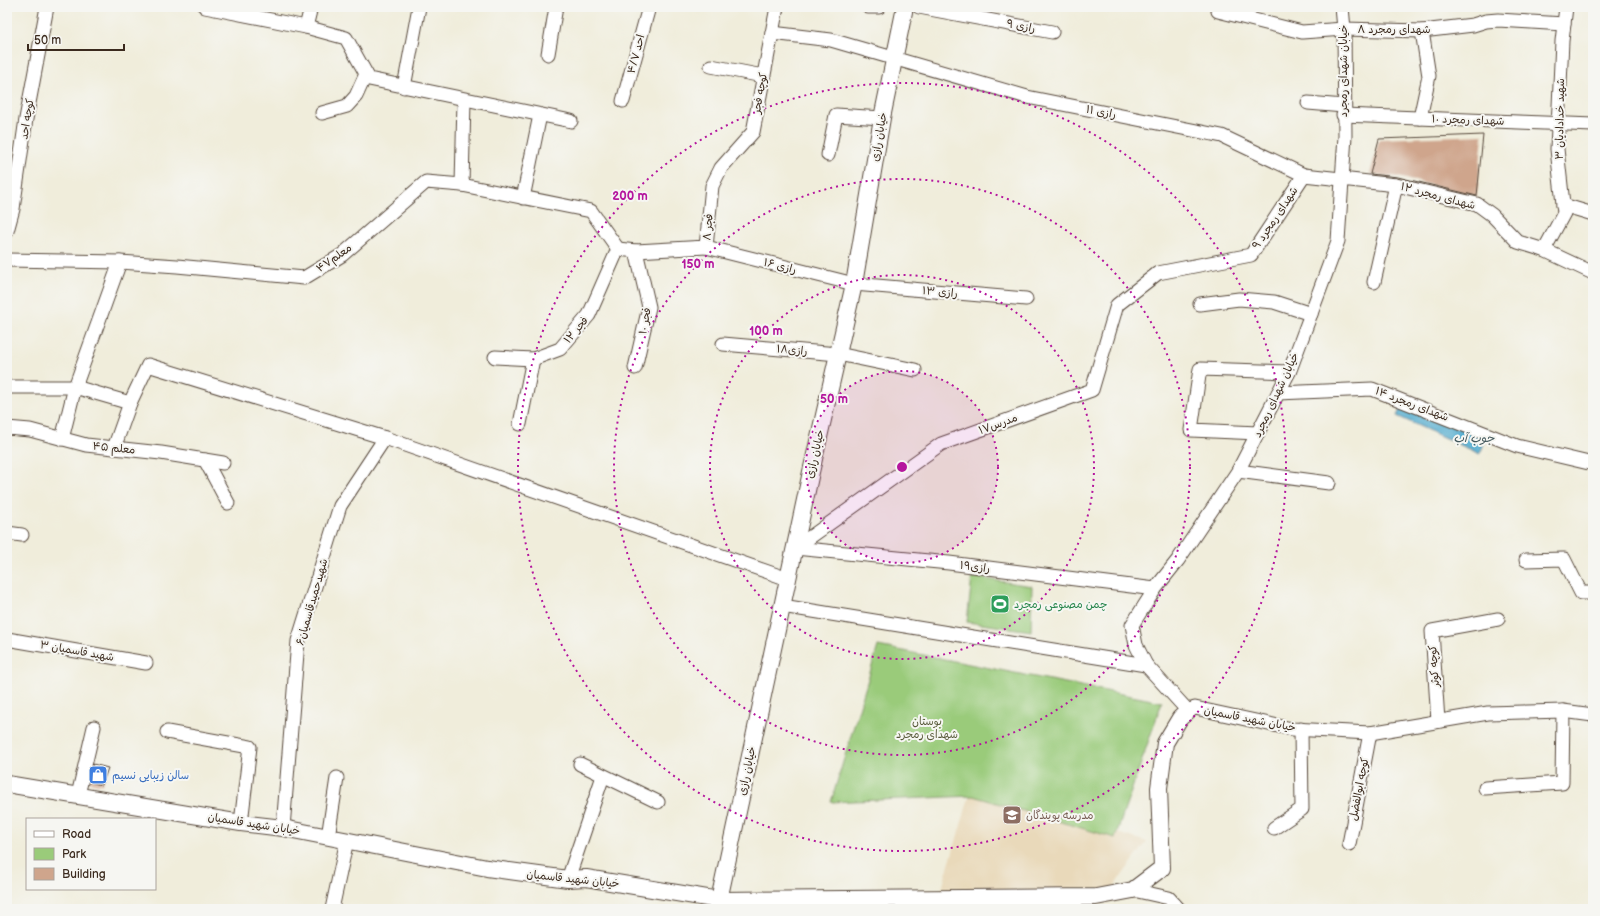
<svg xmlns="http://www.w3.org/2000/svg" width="1600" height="916" font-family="'Balsamiq Sans','Playpen Sans Arabic',sans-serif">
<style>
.built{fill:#e9d9ba}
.green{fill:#9acb7a;stroke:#6a7a4c}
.water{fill:#52accf;stroke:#466b76}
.building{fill:#cfa58c}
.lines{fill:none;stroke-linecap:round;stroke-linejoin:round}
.minor-casing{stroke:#56473a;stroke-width:15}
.tertiary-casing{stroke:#56473a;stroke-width:18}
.minor{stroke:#fff;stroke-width:13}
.tertiary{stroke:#fff;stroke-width:16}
.ring{fill:none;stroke:#b5179e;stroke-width:2;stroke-dasharray:2 4}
.labels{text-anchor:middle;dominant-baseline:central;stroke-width:4;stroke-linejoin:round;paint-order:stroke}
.street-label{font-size:11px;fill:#3b2a1e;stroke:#f6f6f2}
.leisure-label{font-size:11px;fill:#27864d;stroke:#f6f6f2;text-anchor:start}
.park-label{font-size:11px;fill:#585a3a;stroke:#f6f6f2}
.shop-label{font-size:11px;fill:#366cbe;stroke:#f6f6f2;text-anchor:start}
.education-label{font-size:11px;fill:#785e54;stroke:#f6f6f2;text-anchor:start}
.water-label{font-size:12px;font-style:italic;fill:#43585c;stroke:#f6f6f2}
.centre{fill:#b5179e;stroke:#f6f6f2;stroke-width:2}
.ring-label{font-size:12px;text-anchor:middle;font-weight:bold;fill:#b5179e;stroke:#f6f6f2;stroke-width:4;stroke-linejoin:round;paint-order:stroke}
</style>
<rect width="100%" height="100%" fill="#f6f6f2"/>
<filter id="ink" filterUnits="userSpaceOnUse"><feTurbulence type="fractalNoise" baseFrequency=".025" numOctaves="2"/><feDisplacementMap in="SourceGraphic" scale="8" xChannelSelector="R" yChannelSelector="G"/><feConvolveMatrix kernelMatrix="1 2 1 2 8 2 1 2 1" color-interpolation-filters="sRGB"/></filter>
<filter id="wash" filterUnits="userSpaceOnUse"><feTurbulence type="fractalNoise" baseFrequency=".012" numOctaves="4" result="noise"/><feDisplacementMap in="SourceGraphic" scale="16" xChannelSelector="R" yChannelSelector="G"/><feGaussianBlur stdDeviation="0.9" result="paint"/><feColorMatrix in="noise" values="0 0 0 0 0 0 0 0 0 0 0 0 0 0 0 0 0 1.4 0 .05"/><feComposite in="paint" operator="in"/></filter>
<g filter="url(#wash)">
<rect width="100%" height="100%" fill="#f0eddb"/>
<path class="built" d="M 972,788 L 1147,842 L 1112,889 L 940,895 Z"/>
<g class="green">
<path d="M 972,577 L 1032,586 L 1031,631 L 967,622 Z"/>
<path d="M 878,646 L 1162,702 L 1115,838 L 973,796 L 831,802 Z"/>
</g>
<path class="water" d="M 1404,401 L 1489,430 L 1480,454 L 1397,416 Z"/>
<g id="blocks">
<g class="building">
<path d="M 1483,135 L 1477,196 L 1398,177 L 1370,174 L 1379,139 Z"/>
<path d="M 93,764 L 108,768 L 102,785 L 89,782 Z"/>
</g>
</g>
</g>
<g filter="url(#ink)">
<use href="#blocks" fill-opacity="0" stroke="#56473a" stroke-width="1"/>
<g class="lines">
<g class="minor-casing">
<g id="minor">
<path d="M 205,7 L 306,27 L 346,38 L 369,79 L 571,121"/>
<path d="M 868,7 L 879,7"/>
<path d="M 919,7 L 1052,32"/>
<path d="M 1217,7 L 1218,11 L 1302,32 L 1344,29 L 1422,31 L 1473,25 L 1486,21 L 1498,20 L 1564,24"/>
<path d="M 1342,7 L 1344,29 L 1345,136 L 1338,241 L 1290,370 L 1238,471 L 1178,560 L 1155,589 L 1132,625 L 1136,645 L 1146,665 L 1188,711 L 1195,708 L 1292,729 L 1370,733 L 1488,713 L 1563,711 L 1593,715"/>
<path d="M 306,27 L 311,7"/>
<path d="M 772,33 L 831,40 L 1027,97 L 1222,136 L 1304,175"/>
<path d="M 548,54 L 556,7"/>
<path d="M 711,66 L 763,76"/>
<path d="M 404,87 L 419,7"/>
<path d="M 623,101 L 649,7"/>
<path d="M 1308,103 L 1344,106"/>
<path d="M 322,113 L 347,106 L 356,96 L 366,74"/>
<path d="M 1343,115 L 1593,125"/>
<path d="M 1420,118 L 1429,76 L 1422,31"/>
<path d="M 828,155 L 836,115 L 882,118"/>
<path d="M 462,185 L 464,100"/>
<path d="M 523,198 L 540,115"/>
<path d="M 1563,205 L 1593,214"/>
<path d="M 7,231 L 13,209 L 26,119 L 47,7"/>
<path d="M 706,247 L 854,284 L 1026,299"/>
<path d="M 618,249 L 636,251 L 706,247 L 712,186 L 721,168 L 753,132 L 777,7"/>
<path d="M 1544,250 L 1564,213 L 1557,149 L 1562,41 L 1566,7"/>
<path d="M 7,260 L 120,262 L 177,266 L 304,278 L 342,255 L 426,182 L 462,185 L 591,211 L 618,249"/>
<path d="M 1374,282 L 1396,185"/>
<path d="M 1200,304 L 1239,299 L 1274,302 L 1311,314"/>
<path d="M 723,344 L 838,354 L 915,370"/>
<path d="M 495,357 L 533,359 L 560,349 L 589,315 L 618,249"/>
<path d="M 635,368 L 649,307 L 636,251"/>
<path d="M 7,387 L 75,387 L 130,403"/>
<path d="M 1278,393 L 1372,389 L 1517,446 L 1593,464"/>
<path d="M 520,424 L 533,359"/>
<path d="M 7,428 L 30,430 L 86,445 L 161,453 L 223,463"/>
<path d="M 1258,433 L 1191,430 L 1200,369 L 1289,372"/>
<path d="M 62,439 L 75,387 L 120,262"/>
<path d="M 114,448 L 130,403 L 148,365 L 385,438 L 788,579"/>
<path d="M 205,460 L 228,503"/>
<path d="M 1238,471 L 1329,483"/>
<path d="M 7,533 L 22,535"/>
<path d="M 795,548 L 941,444 L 1092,390 L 1117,305 L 1158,273 L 1251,255 L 1304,175 L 1396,185 L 1477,204 L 1492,215 L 1518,242 L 1544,250 L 1593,273"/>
<path d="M 795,548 L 949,563 L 1155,589"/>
<path d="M 1526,560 L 1564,559 L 1581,593 L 1593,593"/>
<path d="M 782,606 L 1146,665"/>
<path d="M 7,639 L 146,663"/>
<path d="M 1438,721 L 1432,631 L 1498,619"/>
<path d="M 167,732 L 250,747 L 241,823"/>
<path d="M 580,764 L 658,802"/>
<path d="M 1485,788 L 1562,783 L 1563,711"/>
<path d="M 78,795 L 94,727"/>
<path d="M 283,828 L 298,641 L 340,506 L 385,438"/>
<path d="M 1274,828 L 1302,809 L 1301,729"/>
<path d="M 328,837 L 337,778"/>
<path d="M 1349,844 L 1370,733"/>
<path d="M 568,879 L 603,776"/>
<path d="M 1133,890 L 1169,898 L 1179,909"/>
<path d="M 332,909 L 347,840"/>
</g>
</g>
<g class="tertiary-casing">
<g id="tertiary">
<path d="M 7,784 L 241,823 L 283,828 L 487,868 L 568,879 L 586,878 L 719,900 L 1096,897 L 1133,890 L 1162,868 L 1159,788 L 1165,743 L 1180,718 L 1188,711"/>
<path d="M 719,900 L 811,472 L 854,284 L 882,118 L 905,7"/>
</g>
</g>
<use href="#minor" class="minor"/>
<use href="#tertiary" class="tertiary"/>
</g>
</g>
<circle cx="902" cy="467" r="96" fill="#b5179e" fill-opacity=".12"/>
<g class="ring">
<circle cx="902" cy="467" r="96"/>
<circle cx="902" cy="467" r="192"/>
<circle cx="902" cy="467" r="288"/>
<circle cx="902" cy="467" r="384"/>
</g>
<defs>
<g id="stadium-square" transform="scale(1)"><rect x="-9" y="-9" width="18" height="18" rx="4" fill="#2e9e5b" stroke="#f6f6f2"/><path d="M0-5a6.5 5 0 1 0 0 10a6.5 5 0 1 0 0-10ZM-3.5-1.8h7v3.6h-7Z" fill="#fff"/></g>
<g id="shop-square" transform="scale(1)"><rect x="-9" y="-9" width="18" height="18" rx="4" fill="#3f7fe0" stroke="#f6f6f2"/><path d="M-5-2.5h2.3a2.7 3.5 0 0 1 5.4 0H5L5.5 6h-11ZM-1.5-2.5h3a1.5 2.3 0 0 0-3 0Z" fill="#fff"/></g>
<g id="school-square" transform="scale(1)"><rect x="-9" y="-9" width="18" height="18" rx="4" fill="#8d6e63" stroke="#f6f6f2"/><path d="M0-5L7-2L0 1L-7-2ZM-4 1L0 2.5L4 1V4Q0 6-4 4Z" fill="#fff"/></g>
</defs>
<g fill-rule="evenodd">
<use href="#stadium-square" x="1000" y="604"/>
<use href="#shop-square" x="98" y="775"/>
<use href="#school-square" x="1012" y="815"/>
</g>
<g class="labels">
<g class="street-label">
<text transform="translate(1021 26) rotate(11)">رازی ۹</text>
<text x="1394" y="29">شهدای رمجرد ۸</text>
<text transform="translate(636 54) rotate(-75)">احد ۴/۷</text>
<text transform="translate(1343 71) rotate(-90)">خیابان شهدای رمجرد</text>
<text transform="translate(760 93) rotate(-80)">کوچه فجر</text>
<text transform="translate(1101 112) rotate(11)">رازی ۱۱</text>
<text transform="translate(27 119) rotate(-81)">کوچه احد</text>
<text transform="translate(1560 119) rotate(-89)">شهید خدادادیان ۳</text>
<text transform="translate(1468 120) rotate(2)">شهدای رمجرد ۱۰</text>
<text transform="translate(879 137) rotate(-80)">خیابان رازی</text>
<text transform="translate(1438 196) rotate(15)">شهدای رمجرد ۱۲</text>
<text transform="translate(1275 218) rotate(-56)">شهدای رمجرد ۹</text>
<text transform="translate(708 227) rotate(-85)">فجر ۸</text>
<text transform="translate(334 258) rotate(-35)">معلم۴۷</text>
<text transform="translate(780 266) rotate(14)">رازی ۱۶</text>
<text transform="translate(940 292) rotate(5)">رازی ۱۳</text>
<text transform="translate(645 321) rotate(-80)">فجر ۱۰</text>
<text transform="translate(576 330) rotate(-50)">فجر ۱۲</text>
<text transform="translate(792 350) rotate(5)">رازی۱۸</text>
<text transform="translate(1276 395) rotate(-65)">خیابان شهدای رمجرد</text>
<text transform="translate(1412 404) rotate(21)">شهدای رمجرد ۱۴</text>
<text transform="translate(998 424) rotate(-20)">مدرس۱۷</text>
<text transform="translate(114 448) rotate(6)">معلم ۴۵</text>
<text transform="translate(815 454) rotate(-77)">خیابان رازی</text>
<text transform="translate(975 567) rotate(7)">رازی۱۹</text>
<text transform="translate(312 602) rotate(-74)">شهیدحمیدقاسمیان۶</text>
<text transform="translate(77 651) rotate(10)">شهید قاسمیان ۳</text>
<text transform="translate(1434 666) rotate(-94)">کوچه کوثر</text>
<text transform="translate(1250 719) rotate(11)">خیابان شهید قاسمیان</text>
<text transform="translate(747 771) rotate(-78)">خیابان رازی</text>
<text transform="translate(1359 789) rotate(-79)">کوچه ابوالفضل</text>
<text transform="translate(254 824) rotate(9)">خیابان شهید قاسمیان</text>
<text transform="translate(573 879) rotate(6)">خیابان شهید قاسمیان</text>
</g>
<g class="leisure-label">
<text x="1014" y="604">چمن مصنوعی رمجرد</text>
</g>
<g class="park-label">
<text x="927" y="721">بوستان<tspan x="927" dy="13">شهدای رمجرد</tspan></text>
</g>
<g class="shop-label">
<text x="112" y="775">سالن زیبایی نسیم</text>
</g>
<g class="education-label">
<text x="1026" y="815">مدرسه پویندگان</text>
</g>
<g class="water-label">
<text x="1474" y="438">جوب آب</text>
</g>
</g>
<circle cx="902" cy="467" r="6" class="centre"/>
<g class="ring-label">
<text x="630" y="200">200 m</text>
<text x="698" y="268">150 m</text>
<text x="766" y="335">100 m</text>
<text x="834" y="403">50 m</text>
</g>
<rect width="1600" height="916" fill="none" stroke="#f6f6f2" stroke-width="24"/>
<rect x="26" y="818" width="130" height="72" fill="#f6f6f2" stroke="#aba49d"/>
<rect x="34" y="831" width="20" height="6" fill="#ffffff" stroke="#aba49d"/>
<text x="62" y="838" font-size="12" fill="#3b2a1e">Road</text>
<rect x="34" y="848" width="20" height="12" fill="#9acb7a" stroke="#aba49d"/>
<text x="62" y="858" font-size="12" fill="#3b2a1e">Park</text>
<rect x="34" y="868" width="20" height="12" fill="#cfa58c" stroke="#aba49d"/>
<text x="62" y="878" font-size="12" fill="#3b2a1e">Building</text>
<path d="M28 44v6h96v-6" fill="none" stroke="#3b2a1e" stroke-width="2"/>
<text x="34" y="44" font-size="12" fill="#3b2a1e" stroke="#f6f6f2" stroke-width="3" paint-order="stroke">50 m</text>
</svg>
